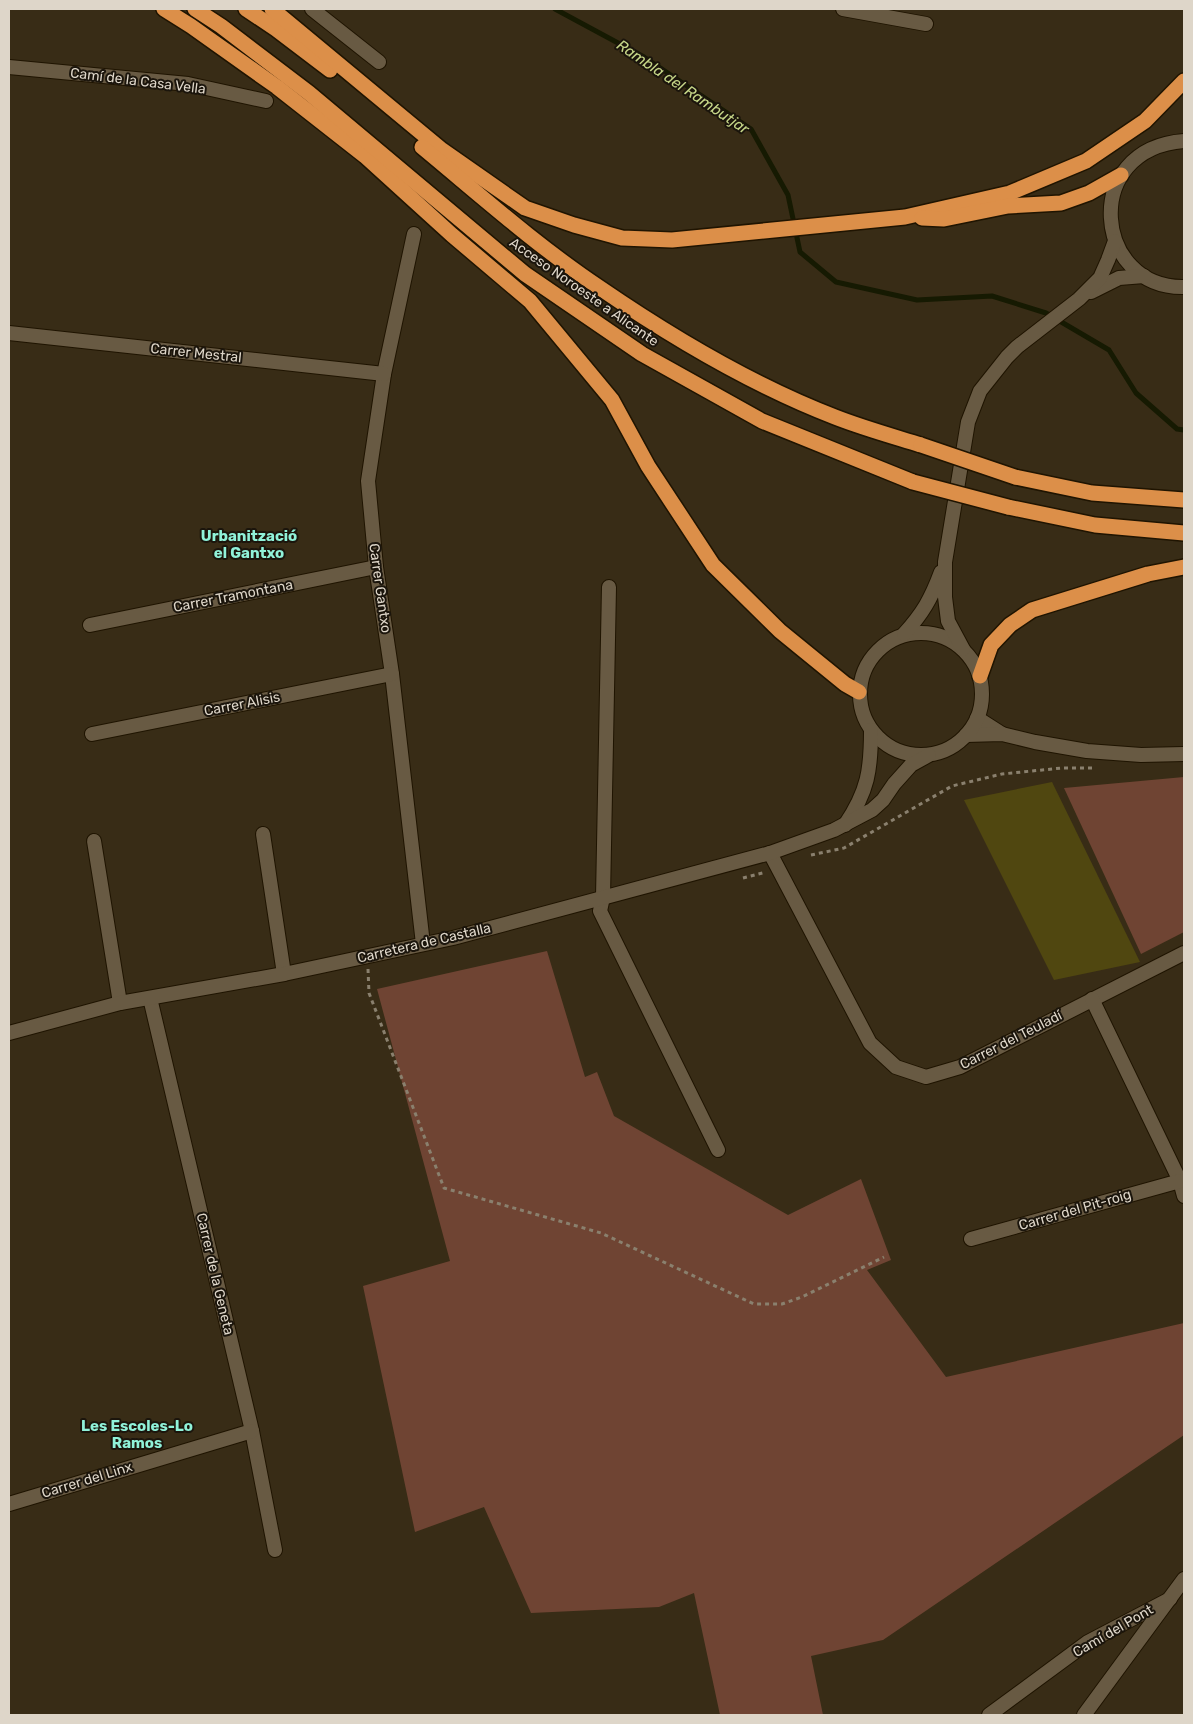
<svg xmlns="http://www.w3.org/2000/svg" width="1193" height="1724" font-family="Rubik,sans-serif">
<style>
.green{fill:#6f4433}
.lines{fill:none;stroke-linecap:round;stroke-linejoin:round}
.stream{stroke:#161a02;stroke-width:5}
.building{fill:#504710}
.minor-casing{stroke:#1f1401;stroke-width:16}
.tertiary-casing{stroke:#1f1401;stroke-width:16}
.secondary-casing{stroke:#1f1401;stroke-width:16}
.motorway-casing{stroke:#1f1401;stroke-width:18}
.path{stroke:#8a806e;stroke-width:3;stroke-dasharray:4 4;stroke-linecap:butt}
.minor{stroke:#685a43;stroke-width:14}
.tertiary{stroke:#685a43;stroke-width:14}
.secondary{stroke:#685a43;stroke-width:14}
.motorway{stroke:#dc8f49;stroke-width:15}
.motorway-bridge-casing{stroke:#1f1401;stroke-width:18;stroke-linecap:butt}
.motorway-bridge{stroke:#dc8f49;stroke-width:15}
.labels{text-anchor:middle;dominant-baseline:central;stroke-width:4;stroke-linejoin:round;paint-order:stroke}
.street-label{font-size:14px;fill:#ded6c9;stroke:#1b150c}
.water-label{font-size:15px;font-style:italic;fill:#c5d587;stroke:#1b150c}
.neighbourhood-label{font-size:15px;font-weight:bold;fill:#90f2d9;stroke:#1b150c}
</style>
<rect width="100%" height="100%" fill="#382c16"/>
<g class="green">
<path d="M 1184,777 L 1184,932 L 1141,954 L 1064,788 Z"/>
<path d="M 547,951 L 585,1077 L 597,1072 L 614,1116 L 788,1215 L 861,1179 L 891,1260 L 867,1270 L 946,1377 L 1184,1323 L 1184,1435 L 883,1640 L 811,1656 L 823,1715 L 720,1715 L 694,1593 L 659,1607 L 531,1613 L 484,1507 L 415,1532 L 363,1286 L 450,1261 L 377,989 Z"/>
</g>
<g class="lines">
<path class="stream" d="M 555,9 L 644,57 L 751,129 L 788,195 L 800,252 L 836,282 L 917,300 L 992,296 L 1046,313 L 1109,350 L 1136,393 L 1177,429 L 1184,430"/>
</g>
<path class="building" d="M 1052,782 L 1140,962 L 1054,980 L 964,800 Z"/>
<g class="lines">
<g class="minor-casing">
<g id="minor">
<path d="M 312,9 L 379,62"/>
<path d="M 843,9 L 926,24"/>
<path d="M 9,67 L 188,84 L 266,101"/>
<path d="M 414,234 L 384,374 L 368,481 L 376,567 L 392,674 L 423,944"/>
<path d="M 9,333 L 384,374"/>
<path d="M 609,587 L 603,897 L 600,911 L 718,1150"/>
<path d="M 90,625 L 376,567"/>
<path d="M 92,734 L 392,674"/>
<path d="M 263,834 L 284,974"/>
<path d="M 94,841 L 120,1003"/>
<path d="M 770,853 L 870,1043 L 896,1067 L 926,1077 L 960,1067 L 1184,953"/>
<path d="M 150,998 L 252,1431 L 275,1550"/>
<path d="M 1092,999 L 1180,1181 L 1184,1196"/>
<path d="M 971,1239 L 1180,1181"/>
<path d="M 9,1504 L 252,1431"/>
<path d="M 989,1715 L 1088,1642 L 1170,1599"/>
<path d="M 1084,1715 L 1184,1579"/>
</g>
</g>
<g class="tertiary-casing">
<g id="tertiary">
<path d="M 977,718 L 1002,734"/>
<path d="M 966,735 L 1002,734 L 1035,742 L 1087,751 L 1141,755 L 1184,754"/>
</g>
</g>
<g class="secondary-casing">
<g id="secondary">
<path d="M 1184,141 C 1079,149 1094,289 1184,287"/>
<path d="M 1091,292 L 1119,278 L 1144,276"/>
<circle cx="921" cy="694" r="61"/>
<path d="M 904,634 C 923,613 931,599 941,572"/>
<path d="M 963,649 L 948,621 L 945,597 L 945,562 L 968,422 L 980,391 L 1007,357 L 1017,347 L 1079,299 L 1100,278 L 1108,260 L 1115,241"/>
<path d="M 845,825 C 868,791 871,770 871,730"/>
<path d="M 9,1033 L 120,1003 L 284,974 L 453,938 L 770,853 L 834,830 L 872,810 L 883,800 L 894,784 L 911,765 L 929,755"/>
</g>
</g>
<g class="motorway-casing">
<g id="motorway">
<path d="M 164,9 L 191,26 L 277,87 L 365,156 L 452,235 L 530,301 L 612,400 L 648,466 L 713,565 L 780,631 L 845,684 L 859,692"/>
<path d="M 195,9 L 221,26 L 309,93 L 525,274 L 642,354 L 762,421 L 913,482"/>
<path d="M 246,9 L 276,29 L 330,70"/>
<path d="M 272,9 L 442,150 L 525,208 L 574,225 L 622,238 L 672,240 L 905,217 L 1010,193 L 1086,161 L 1145,121 L 1184,81"/>
<path d="M 422,147 C 480,195 537,246 600,288 C 673,338 752,385 835,417 C 863,428 892,436 921,445"/>
<path d="M 922,218 L 944,219 L 1008,206 L 1061,203 L 1089,193 L 1121,175"/>
<path d="M 1015,477 L 1092,493 L 1184,500"/>
<path d="M 1008,507 L 1095,525 L 1184,533"/>
<path d="M 980,676 L 991,645 L 1010,625 L 1032,610 L 1148,574 L 1184,567"/>
</g>
</g>
<g class="path">
<path d="M 940,9 L 940,10"/>
<path d="M 811,855 L 844,848 L 952,786 L 1002,774 L 1062,768 L 1096,768"/>
<path d="M 743,878 L 766,872"/>
<path d="M 368,969 L 369,993 L 444,1188 L 601,1233 L 754,1304 L 782,1304 L 802,1297 L 884,1257"/>
</g>
<use href="#minor" class="minor"/>
<use href="#tertiary" class="tertiary"/>
<use href="#secondary" class="secondary"/>
<use href="#motorway" class="motorway"/>
<g class="motorway-bridge-casing">
<g id="motorway-bridge">
<path d="M 921,445 L 1015,477"/>
<path d="M 913,482 L 1008,507"/>
</g>
</g>
<use href="#motorway-bridge" class="motorway-bridge"/>
</g>
<g class="labels">
<g class="street-label">
<text transform="translate(138 81) rotate(7)">Camí de la Casa Vella</text>
<text transform="translate(584 292) rotate(35)">Acceso Noroeste a Alicante</text>
<text transform="translate(196 353) rotate(6)">Carrer Mestral</text>
<text transform="translate(380 588) rotate(82)">Carrer Gantxo</text>
<text transform="translate(233 596) rotate(-11)">Carrer Tramontana</text>
<text transform="translate(242 704) rotate(-11)">Carrer Alisis</text>
<text transform="translate(424 943) rotate(-13)">Carretera de Castalla</text>
<text transform="translate(1011 1040) rotate(-27)">Carrer del Teuladí</text>
<text transform="translate(1075 1210) rotate(-16)">Carrer del Pit-roig</text>
<text transform="translate(215 1274) rotate(77)">Carrer de la Geneta</text>
<text transform="translate(87 1480) rotate(-17)">Carrer del Linx</text>
<text transform="translate(1113 1631) rotate(-30)">Camí del Pont</text>
</g>
<g class="water-label">
<text transform="translate(683 87) rotate(34)">Rambla del Rambutjar</text>
</g>
<g class="neighbourhood-label">
<text x="249" y="536">Urbanització<tspan x="249" dy="17">el Gantxo</tspan></text>
<text x="137" y="1426">Les Escoles-Lo<tspan x="137" dy="17">Ramos</tspan></text>
</g>
</g>
<rect width="1193" height="1724" fill="none" stroke="#ded6c9" stroke-width="20"/>
</svg>
